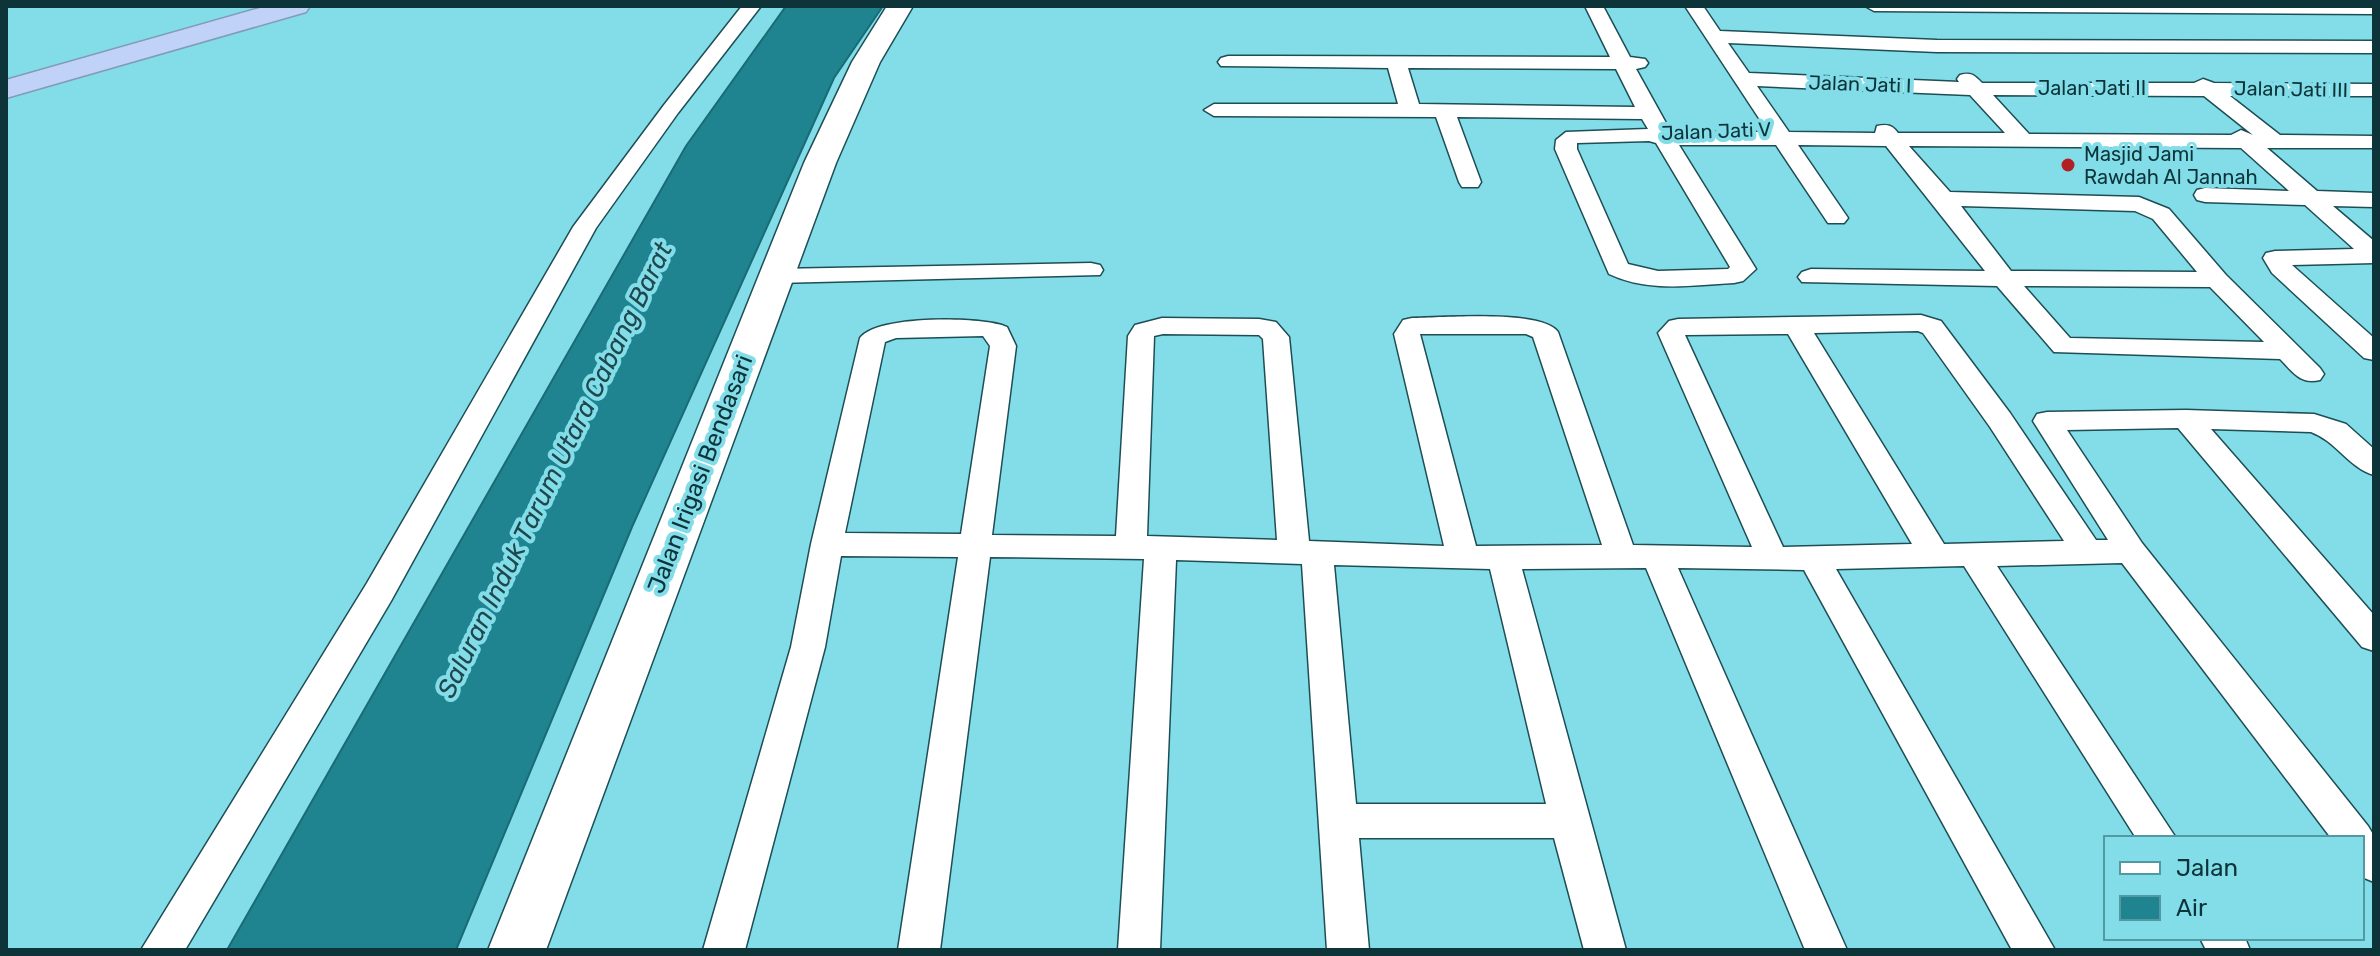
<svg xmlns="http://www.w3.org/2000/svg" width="2380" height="956" font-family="Rubik,sans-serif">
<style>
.water{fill:#1f848f;stroke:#196c75;stroke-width:2}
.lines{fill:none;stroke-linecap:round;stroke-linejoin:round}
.street-casing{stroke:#1d4e55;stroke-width:3}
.secondary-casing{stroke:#1d4e55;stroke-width:3}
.highway-casing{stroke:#829bb6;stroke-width:3}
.street{fill:#fff;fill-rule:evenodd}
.secondary{fill:#fff;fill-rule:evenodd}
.highway{fill:#c1d2f9;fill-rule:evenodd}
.poi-dot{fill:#b22121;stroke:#82dde9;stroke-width:3}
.labels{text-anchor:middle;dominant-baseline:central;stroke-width:8;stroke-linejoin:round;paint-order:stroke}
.far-street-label{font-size:20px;fill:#0c3439;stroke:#82dde9}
.far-poi-label{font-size:20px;fill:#0c3439;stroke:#82dde9;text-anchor:start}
.street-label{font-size:24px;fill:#0c3439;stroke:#82dde9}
.water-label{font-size:26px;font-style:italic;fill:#1e484d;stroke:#82dde9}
</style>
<rect width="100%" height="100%" fill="#82dde9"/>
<path class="water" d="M 786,6 L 883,6 L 834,78 L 632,527 L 456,950 L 227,950 L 686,146 Z"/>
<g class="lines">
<g class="street-casing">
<g id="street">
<path d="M 742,6 L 761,6 L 678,113 L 596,228 L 391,601 L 185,950 L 141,950 L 367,583 L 573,227 L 664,105 Z"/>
<path d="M 1585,6 L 1603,6 L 1630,57 L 1645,59 L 1648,63 L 1645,67 L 1636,69 L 1671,132 L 1768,132 L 1685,6 L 1703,6 L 1720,31 L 1937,40 L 2374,41 L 2374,53 L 1937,52 L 1728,43 L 1749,73 L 1959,82 L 1957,79 L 1960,75 C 1971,72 1974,75 1982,83 L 2194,83 L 2203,79 L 2214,83 L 2374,84 L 2374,96 L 2230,96 L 2280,135 L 2374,136 L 2374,148 L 2267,148 L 2317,191 L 2374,193 L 2374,207 L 2333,206 L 2374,241 L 2374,263 L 2292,265 L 2374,338 L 2374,360 L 2364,358 L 2272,273 L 2263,258 L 2266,253 L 2275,251 L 2354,249 L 2305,205 L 2205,202 L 2197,200 L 2194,195 L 2197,190 L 2205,188 L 2289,191 L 2241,148 L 1909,146 L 1950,192 L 2139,197 L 2169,209 L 2226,275 L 2320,368 L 2324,374 L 2320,380 C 2300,385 2293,372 2280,359 L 2054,352 L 1997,286 L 1802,282 L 1798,277 L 1802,272 L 1811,269 L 1985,271 L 1886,146 L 1798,145 L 1848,218 L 1844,223 L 1828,223 L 1776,145 L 1679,145 L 1756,269 L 1743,281 L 1734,283 C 1692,285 1649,293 1609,274 L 1555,149 L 1556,140 L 1566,132 L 1648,129 L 1642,119 L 1457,117 L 1481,182 L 1478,187 L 1462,187 L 1459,182 L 1436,117 L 1214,116 L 1204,110 L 1214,104 L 1398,104 L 1388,68 L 1221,66 L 1218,62 L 1221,58 L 1228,56 L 1610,57 ZM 1408,68 L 1616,69 L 1635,107 L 1419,104 ZM 1757,86 L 1970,95 L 2005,133 L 1898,133 C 1892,125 1887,124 1877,126 L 1875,133 L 1789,132 ZM 1993,95 L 2204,96 L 2253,135 L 2241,130 L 2231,135 L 2029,134 ZM 1649,141 L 1656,143 L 1730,267 L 1728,269 L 1658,271 L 1628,264 L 1577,149 L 1577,143 ZM 1961,206 L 2135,211 L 2153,219 L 2197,272 L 2011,271 ZM 2024,286 L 2210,287 L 2264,342 L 2070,338 Z"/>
<path d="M 1865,6 L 2374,6 L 2374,14 L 1874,11 Z"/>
<path d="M 1091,263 L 1100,265 L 1103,270 L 1100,275 L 776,283 L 767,281 L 764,276 L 767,271 L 776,269 Z"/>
<path d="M 1921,315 L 1941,321 L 2010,413 L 2096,540 L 2108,540 L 2033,421 L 2037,414 L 2047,412 L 2186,410 L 2314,414 L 2346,424 L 2374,449 L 2374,475 C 2349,468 2336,441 2311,432 L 2211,429 L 2374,615 L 2374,651 L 2362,647 L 2178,428 L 2067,430 L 2142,543 L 2368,826 L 2374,836 L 2374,882 L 2362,877 L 2362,838 L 2331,838 L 2122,563 L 1997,566 L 2176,838 L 2136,838 L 1964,566 L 1836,569 L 2055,950 L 2012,950 L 1804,570 L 1678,568 L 1847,950 L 1805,950 L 1646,568 L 1522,569 L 1626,950 L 1584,950 L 1554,838 L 1359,838 L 1369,950 L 1327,950 L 1302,564 L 1176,560 L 1160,950 L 1118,950 L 1144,559 L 990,557 L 940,950 L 898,950 L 958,557 L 841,556 L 825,647 L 745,950 L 703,950 L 791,647 L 811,544 L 860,338 C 876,315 983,316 1007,327 L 1016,346 L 992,535 L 1116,536 L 1128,336 L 1135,325 L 1162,318 L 1259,319 L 1276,322 L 1289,337 L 1309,541 L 1444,546 L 1394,334 L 1403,320 L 1412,318 C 1441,318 1542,309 1558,332 L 1633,545 L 1752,547 L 1658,333 L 1669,321 L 1678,319 ZM 1918,331 L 1923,333 L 1990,427 L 2064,541 L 1944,544 L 1814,333 ZM 1163,334 L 1259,335 L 1263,339 L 1277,540 L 1147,536 L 1154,336 ZM 1420,334 L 1526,334 L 1533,337 L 1602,545 L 1476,546 ZM 1788,334 L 1912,544 L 1783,547 L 1685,335 ZM 983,336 L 990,346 L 961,534 L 845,533 L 885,342 L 896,338 ZM 1334,565 L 1490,569 L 1546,804 L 1356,804 Z"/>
<path d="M 2200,938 L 2245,938 L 2250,950 L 2206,950 Z"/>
</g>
</g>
<g class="secondary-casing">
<path id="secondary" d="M 887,6 L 913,6 L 880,62 L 836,163 L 546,950 L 488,950 L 804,163 L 852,62 Z"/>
</g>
<g class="highway-casing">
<path id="highway" d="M 267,6 L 310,6 L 306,12 L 6,98 L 6,80 Z"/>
</g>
<use href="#street" class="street"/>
<use href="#secondary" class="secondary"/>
<use href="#highway" class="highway"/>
</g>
<circle class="poi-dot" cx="2068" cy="165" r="8"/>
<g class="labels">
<g class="far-street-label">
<text transform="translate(1860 84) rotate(2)">Jalan Jati I</text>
<text x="2092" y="88">Jalan Jati II</text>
<text transform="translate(2291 89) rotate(1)">Jalan Jati III</text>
<text transform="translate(1716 131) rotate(-2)">Jalan Jati V</text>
</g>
<g class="far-poi-label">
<text x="2084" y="154">Masjid Jami<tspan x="2084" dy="23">Rawdah Al Jannah</tspan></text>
</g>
<g class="street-label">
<text transform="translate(700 474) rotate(-69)">Jalan Irigasi Bendasari</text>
</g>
<g class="water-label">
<text transform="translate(555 470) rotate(-64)">Saluran Induk Tarum Utara Cabang Barat</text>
</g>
</g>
<rect width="2380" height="956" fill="none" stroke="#0c3439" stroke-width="16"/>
<rect x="2104" y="836" width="260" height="104" fill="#82dde9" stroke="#5399a3" stroke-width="2"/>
<rect x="2120" y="862" width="40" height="12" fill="#ffffff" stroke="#5399a3" stroke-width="2"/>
<text x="2176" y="876" font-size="24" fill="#0c3439">Jalan</text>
<rect x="2120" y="896" width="40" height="24" fill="#1f848f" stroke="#5399a3" stroke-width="2"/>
<text x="2176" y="916" font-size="24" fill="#0c3439">Air</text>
</svg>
